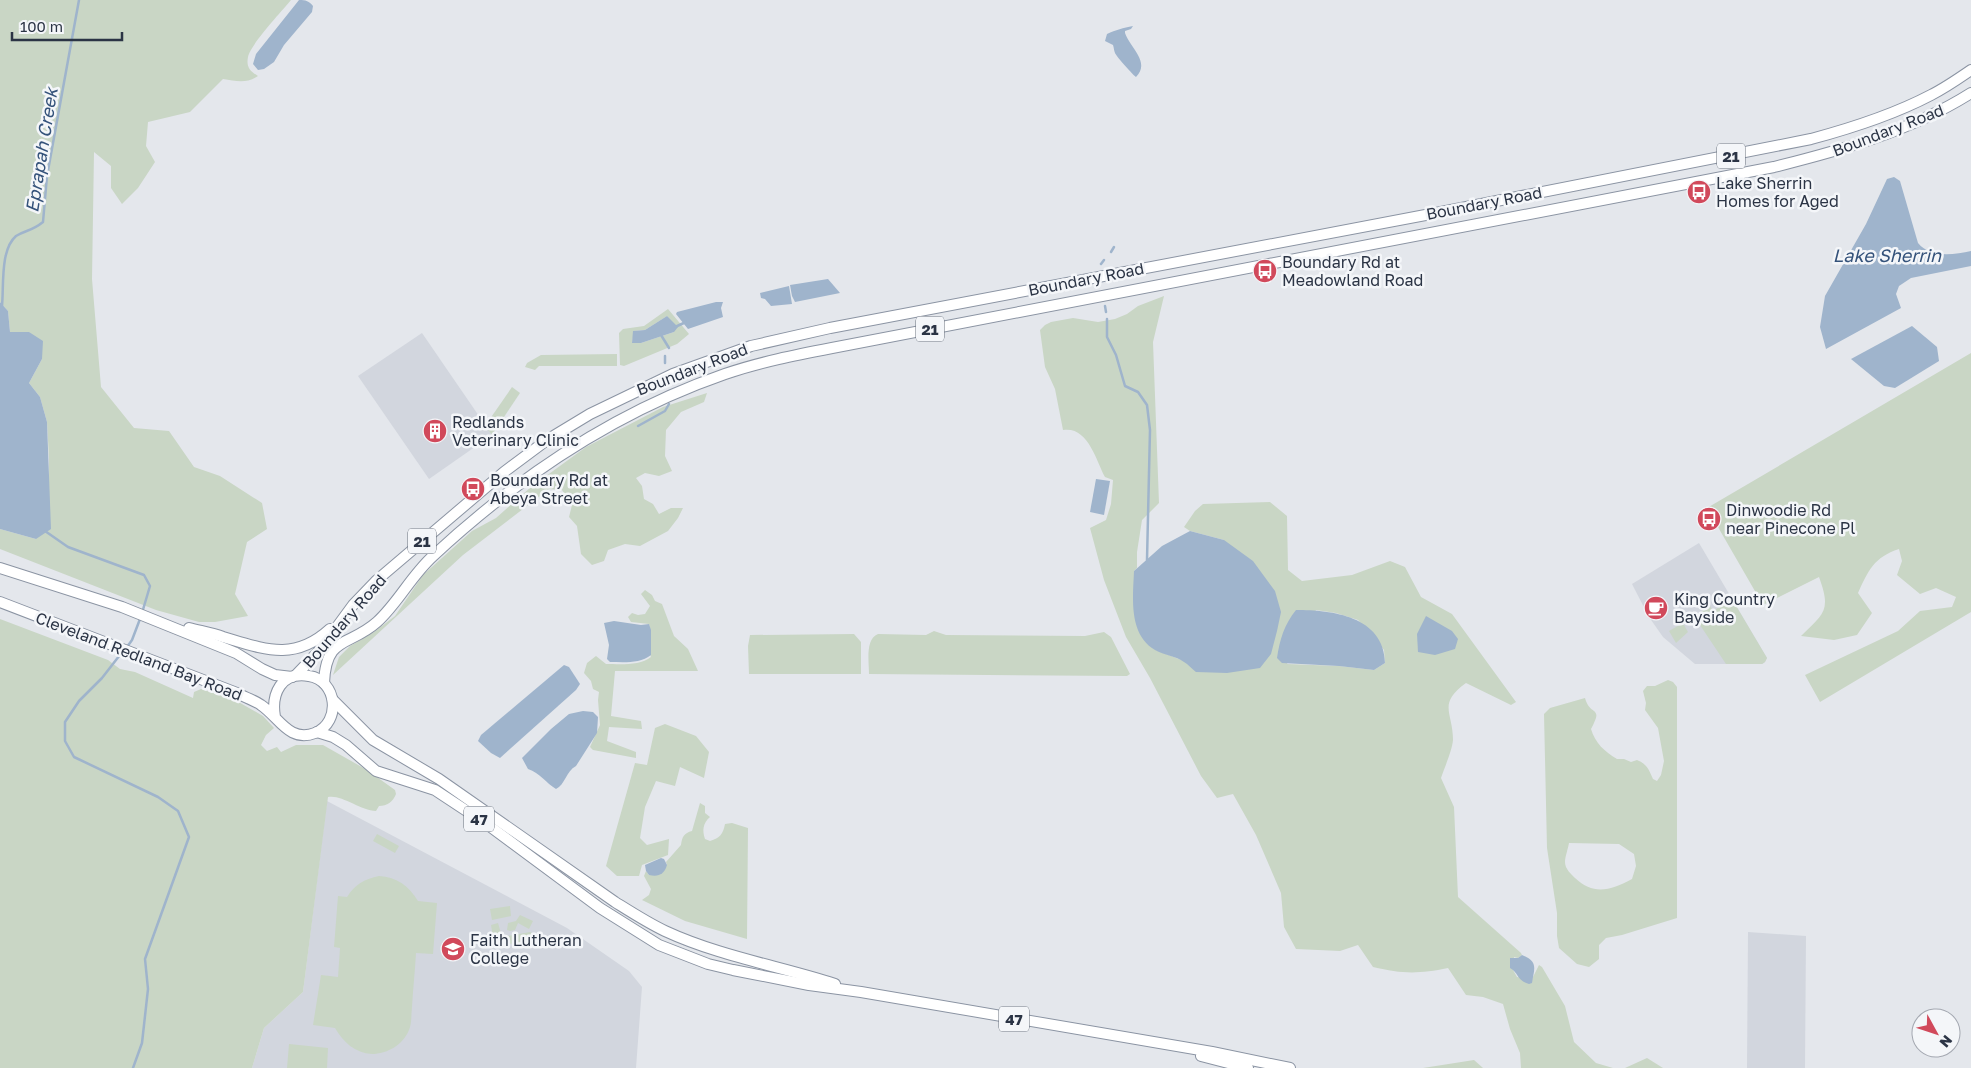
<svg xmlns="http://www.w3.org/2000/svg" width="1971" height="1068" font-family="'Golos Text',sans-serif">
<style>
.built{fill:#d2d6de}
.green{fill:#c9d6c5;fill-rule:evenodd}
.water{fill:#9fb4cc}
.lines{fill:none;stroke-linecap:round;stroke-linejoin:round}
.stream{stroke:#9fb4cc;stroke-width:2.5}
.trunk-casing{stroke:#8b94a3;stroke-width:12}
.trunk{stroke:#fff;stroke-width:10}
.labels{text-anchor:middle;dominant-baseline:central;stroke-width:5;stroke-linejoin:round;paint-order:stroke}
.shield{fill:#f4f6f9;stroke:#676e7b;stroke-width:1}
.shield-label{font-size:15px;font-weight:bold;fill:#2b3445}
.street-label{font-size:16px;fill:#2b3445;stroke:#f4f6f9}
.poi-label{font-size:16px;fill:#2b3445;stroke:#f4f6f9;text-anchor:start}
.water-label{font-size:18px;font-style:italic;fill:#34527a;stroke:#f4f6f9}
</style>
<rect width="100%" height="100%" fill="#e4e7ec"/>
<g class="built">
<path d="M 422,333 L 492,435 L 429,479 L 358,376 Z"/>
<path d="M 1699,543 L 1767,658 L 1765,662 L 1762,664 L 1695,664 L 1663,637 L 1649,617 L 1632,584 Z"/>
<path d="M 327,801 L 567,928 L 629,971 L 642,987 L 636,1068 L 252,1068 L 264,1028 L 303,992 Z"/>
<path d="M 1748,932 L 1806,936 L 1805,1068 L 1747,1068 Z"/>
</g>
<g class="green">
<path d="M 0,0 L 291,0 C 282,11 250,45 248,57 C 246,67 250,71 258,76 C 246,84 236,81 223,79 L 190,112 L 148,122 L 146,146 L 155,162 L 138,188 L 122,204 L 111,188 L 111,166 L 94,152 L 92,279 L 101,387 L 134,428 L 169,431 L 194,467 L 220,476 L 262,503 L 267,529 L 247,542 L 235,594 L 248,616 L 215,622 L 199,622 L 156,610 L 0,549 L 0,529 L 36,539 L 49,503 L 49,458 L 47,422 L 40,397 L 29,383 L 42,359 L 29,332 L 10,332 L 8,311 L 0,302 Z"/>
<path d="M 1164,296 L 1153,342 L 1159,503 L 1142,520 L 1137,552 L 1137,568 L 1134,571 L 1148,644 L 1156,650 L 1184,661 L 1224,540 L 1190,531 L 1184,527 L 1195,511 L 1203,504 L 1270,502 L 1287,516 L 1288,570 L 1302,581 L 1352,575 L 1390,561 L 1405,567 L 1421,597 L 1452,614 L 1516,702 L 1511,705 L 1466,683 C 1437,704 1453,712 1453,740 C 1452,751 1445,766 1441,778 L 1454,807 L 1458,897 L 1521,953 L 1522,955 L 1518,958 L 1514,957 L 1513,970 L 1517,977 L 1532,979 L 1539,965 L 1542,967 L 1565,1006 L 1574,1042 L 1596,1063 L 1613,1068 L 1521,1068 L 1520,1053 L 1510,1029 L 1503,1004 L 1483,997 L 1466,995 L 1448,968 C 1419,974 1402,974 1373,967 L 1358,945 L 1340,951 L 1296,949 L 1284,927 L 1281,893 L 1256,835 L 1233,794 L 1217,798 L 1201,776 L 1150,678 L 1126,637 L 1104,580 L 1090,528 L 1106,520 L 1111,504 L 1113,480 L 1105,477 C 1096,460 1088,426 1063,430 L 1055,389 L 1045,367 L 1040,330 L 1045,325 L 1051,322 L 1073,318 L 1098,322 L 1115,319 L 1127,314 L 1138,306 ZM 1316,610 L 1336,613 L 1358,620 L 1384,650 L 1385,663 L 1374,670 L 1339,666 L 1287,664 Z"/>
<path d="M 668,309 L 689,334 L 677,344 L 624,366 L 620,365 L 619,333 L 623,329 L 644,326 ZM 667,316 L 674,332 L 641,343 L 632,343 L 634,331 L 645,330 Z"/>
<path d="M 1971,353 L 1971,612 L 1820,702 L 1805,675 L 1898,631 L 1920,611 L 1952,607 L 1956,597 L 1936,588 L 1920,594 L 1897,575 L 1902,561 L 1899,549 C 1874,557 1868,571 1858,593 L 1872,613 L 1857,635 L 1834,640 L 1801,636 C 1825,613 1831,610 1819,577 L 1763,605 L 1707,508 Z"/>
<path d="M 617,354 L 617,366 L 539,366 L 535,370 L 525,367 L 527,363 L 541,355 Z"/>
<path d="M 512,387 L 520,393 L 492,435 L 485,426 Z"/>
<path d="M 707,393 L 704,402 L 681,412 L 666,430 L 665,456 L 672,471 L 659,476 L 645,473 L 636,478 L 642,486 L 644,499 L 653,504 L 659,514 L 671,508 L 683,508 L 678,518 L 668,531 L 640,546 L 625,544 L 608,550 L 604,561 L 592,565 L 581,554 L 577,526 L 569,517 L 572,505 L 562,490 L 549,489 L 463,555 L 333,675 L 339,657 L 350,646 L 374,632 L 395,616 L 423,575 L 472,531 L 496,518 L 531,487 L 586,447 L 663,407 Z"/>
<path d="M 645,590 L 652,595 L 655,601 L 662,604 L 674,636 L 688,649 L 698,671 L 615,671 L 611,716 L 641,721 L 642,729 L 609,727 L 607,741 L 636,752 L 636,758 L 593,750 L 590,747 L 600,725 L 598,700 L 599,692 L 593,689 L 591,681 L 584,673 L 587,663 L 596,656 L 606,664 C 620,664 640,666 651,657 C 646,647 653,635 649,624 L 631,622 L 628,617 L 632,613 L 638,615 L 645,614 L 650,606 L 641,594 Z"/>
<path d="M 1732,599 L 1767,658 L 1765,662 L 1762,664 L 1726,664 L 1694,616 L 1710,606 L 1713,611 Z"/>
<path d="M 0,619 L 108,660 L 120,669 L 135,672 L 193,698 L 194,692 L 201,689 L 235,700 L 263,716 L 274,728 L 266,735 L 261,745 L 267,751 L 277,747 L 281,752 L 296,745 L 323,745 L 367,770 L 395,790 L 396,794 C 393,802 387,806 379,806 L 376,811 C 360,810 341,794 328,797 L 303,992 L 264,1028 L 252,1068 L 0,1068 Z"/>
<path d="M 1683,623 L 1688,632 L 1676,643 L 1669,631 Z"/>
<path d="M 934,631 L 946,635 L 1085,636 L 1104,632 L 1111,637 L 1130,674 L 1127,676 L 869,674 C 869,662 865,639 878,634 L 926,635 Z"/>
<path d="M 854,634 L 861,642 L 861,674 L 749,674 L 748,646 L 750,635 Z"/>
<path d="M 1668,680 L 1673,682 L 1677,687 L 1677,918 L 1622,935 L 1606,938 L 1599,945 L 1599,959 L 1589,967 L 1577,964 L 1559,948 L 1557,936 L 1557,913 L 1547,848 L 1544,714 L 1550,708 L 1585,698 C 1590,717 1604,705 1591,729 C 1595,743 1605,752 1617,759 L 1624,759 L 1631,762 L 1637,760 C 1647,764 1649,770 1653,779 L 1657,781 L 1661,775 L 1664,761 L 1658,728 L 1645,710 L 1646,703 L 1643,691 L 1647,686 L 1655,686 ZM 1569,843 L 1619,844 L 1634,854 L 1636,866 L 1632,879 C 1611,890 1594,896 1575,878 C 1571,874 1565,869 1565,862 C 1565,857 1568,849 1569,843 Z"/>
<path d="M 665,724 L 696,736 L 709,752 L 704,778 L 680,767 L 675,786 L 656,781 L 645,807 L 640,838 L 647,845 L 669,839 L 668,855 L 642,865 L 639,876 L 617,876 L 606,866 L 635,763 L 647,765 L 655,728 Z"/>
<path d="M 700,803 L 705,806 L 705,813 L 710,817 C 703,823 702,830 705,839 L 710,841 C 720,838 723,834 725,824 L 732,823 L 748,828 L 747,939 L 685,921 L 642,900 L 649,895 L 651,889 L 644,876 L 646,871 L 649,875 L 667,865 L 666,862 L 681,845 C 682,837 684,833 692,831 Z"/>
<path d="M 377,834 L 399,846 L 395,853 L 373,841 Z"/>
<path d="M 379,876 C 397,877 409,886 418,901 L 437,903 L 433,954 L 416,953 C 415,971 413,989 412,1007 C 411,1015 412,1023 409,1030 C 403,1045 387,1054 372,1054 C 355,1053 343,1042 335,1028 L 313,1025 L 321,975 L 338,977 L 340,948 L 334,947 L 338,896 L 347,897 C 355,884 365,879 379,876 Z"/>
<path d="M 510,906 L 511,916 L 492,920 L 490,909 Z"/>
<path d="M 520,915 L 533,921 L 529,929 L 518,923 L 515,930 L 510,931 L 507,930 L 508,923 L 516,921 Z"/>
<path d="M 498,923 L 502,937 L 530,932 L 532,933 L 533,939 L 532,940 L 498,946 L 494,943 L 491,925 Z"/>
<path d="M 289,1044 L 328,1048 L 327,1068 L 287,1068 Z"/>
<path d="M 1647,1058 L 1663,1068 L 1625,1068 Z"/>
<path d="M 1474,1060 L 1483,1068 L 1423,1068 Z"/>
</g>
<g class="water">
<path d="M 299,0 C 306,0 309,1 313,6 L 312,12 L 284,45 L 274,62 L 264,69 L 258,70 L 253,64 L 256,54 Z"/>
<path d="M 1133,26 L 1131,29 L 1125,31 L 1125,33 C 1130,48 1151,62 1136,77 C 1134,76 1116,56 1115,53 C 1114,51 1114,48 1113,45 L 1105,41 L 1107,34 C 1116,30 1123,28 1133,26 Z"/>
<path d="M 1894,177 L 1900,181 L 1918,243 C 1930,258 1953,255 1971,251 L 1971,266 L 1911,278 L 1899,286 L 1896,294 L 1901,308 L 1826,349 L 1820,327 L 1825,296 L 1866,224 L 1887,179 Z"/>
<path d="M 828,279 L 840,293 L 795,302 L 792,296 L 790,285 Z"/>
<path d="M 789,286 L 792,304 L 771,306 L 765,299 L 761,298 L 760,293 Z"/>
<path d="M 0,302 L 8,311 L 10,332 L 29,332 L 43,341 L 42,359 L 29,383 L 40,397 L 47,422 L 51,529 L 36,539 L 0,529 Z"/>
<path d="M 716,302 L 723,302 L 721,308 L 723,317 L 688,329 L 676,314 L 677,312 Z"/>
<path d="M 667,316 L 678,327 L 674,332 L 641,343 L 632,343 L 633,331 L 645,330 Z"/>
<path d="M 1912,326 L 1937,347 L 1939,361 L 1895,388 L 1884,386 L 1851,359 Z"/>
<path d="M 1096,479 L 1110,481 L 1104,515 L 1090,512 Z"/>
<path d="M 1190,531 L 1224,540 L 1253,561 L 1275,591 L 1281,612 L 1277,631 L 1271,654 L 1260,668 L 1227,673 L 1196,672 C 1192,669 1188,664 1184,662 C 1176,656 1164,655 1155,650 C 1128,634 1133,597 1134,571 L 1162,546 Z"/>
<path d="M 1296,610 C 1332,610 1384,616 1385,663 L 1374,670 L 1339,666 L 1282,663 L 1277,658 C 1280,639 1284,625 1296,610 Z"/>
<path d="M 1426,616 L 1452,631 L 1458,639 L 1455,649 L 1435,655 L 1418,652 L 1417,634 Z"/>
<path d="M 614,621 L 641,625 L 649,624 L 651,630 L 651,655 C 640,664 623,662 610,662 L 607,659 L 609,645 L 604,623 Z"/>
<path d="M 564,665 L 569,667 L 580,684 L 576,690 L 500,758 L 491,753 L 478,741 L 481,735 Z"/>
<path d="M 583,711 L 593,712 L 598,717 L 597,733 L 576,766 C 566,771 565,785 556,789 C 546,783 540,773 528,769 L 522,758 L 551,729 L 569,714 Z"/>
<path d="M 661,858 L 664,859 L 667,865 C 664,875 658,877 649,875 L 646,871 L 645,865 Z"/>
<path d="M 1522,955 C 1539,962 1534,969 1532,983 L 1529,984 C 1517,981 1519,973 1510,968 L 1510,958 L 1518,958 Z"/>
</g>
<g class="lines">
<g class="stream">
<path d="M 1111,252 L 1114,247"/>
<path d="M 1101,264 L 1104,260"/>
<path d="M 2,306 C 4,285 0,250 16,236 C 26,230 32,231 43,222 L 47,176 L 79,0"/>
<path d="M 1105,306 L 1106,312"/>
<path d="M 1107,319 L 1107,337 L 1116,355 L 1125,386 L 1138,392 L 1147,405 L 1150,430 L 1147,560"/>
<path d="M 675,327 L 686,322"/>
<path d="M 661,335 L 669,348"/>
<path d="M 665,363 L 665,356"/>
<path d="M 638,426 L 665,411 L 669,404"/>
<path d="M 45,531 L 68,547 L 144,575 L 150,586 L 142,613"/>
<path d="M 127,647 L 132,640 L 140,619"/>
<path d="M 123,651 L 102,678 L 79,701 L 65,722 L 65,741 L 74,757 L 158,797 L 178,811 L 189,837 L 145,959 L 148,989 L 142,1043 L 133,1068"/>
</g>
<g class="trunk-casing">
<g id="trunk">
<path d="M 0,568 L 122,607 L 236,653 L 262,669 L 275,675 L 292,677"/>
<path d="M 0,602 L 237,693 C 244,697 254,700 261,705 C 279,717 289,743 315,733 C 342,722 337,680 309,676 C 281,671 271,694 275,717"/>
<path d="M 189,628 C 200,631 212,633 223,637 C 264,649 294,662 330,629"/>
<path d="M 296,675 L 320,650 L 353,605 L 377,580 L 504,472 L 547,440 L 590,414 L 673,374 L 751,346 L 830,328 L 1436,213 L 1811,139 C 1852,128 1893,115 1931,95 C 1945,88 1958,79 1971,70"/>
<path d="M 324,683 C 326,635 349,647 377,622 C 398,603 411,576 433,556 C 518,477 615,412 725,374 C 760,362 796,355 832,348 L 1774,167 C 1842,150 1911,131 1971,93"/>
<path d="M 333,700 L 373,740 L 439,779 L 615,902 C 631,912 648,923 665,931 C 719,956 779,966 835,984"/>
<path d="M 317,732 L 333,737 L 346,745 L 376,771 L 435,790 L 488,825 L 600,908 L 659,945 L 708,964 L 733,970 L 809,985 L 861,992 L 1212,1052 L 1290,1068"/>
<path d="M 1201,1056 L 1248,1068"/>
</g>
</g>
<use href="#trunk" class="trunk"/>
</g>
<defs>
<g id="bus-disc" transform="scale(1.25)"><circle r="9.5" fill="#d1495b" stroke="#f4f6f9"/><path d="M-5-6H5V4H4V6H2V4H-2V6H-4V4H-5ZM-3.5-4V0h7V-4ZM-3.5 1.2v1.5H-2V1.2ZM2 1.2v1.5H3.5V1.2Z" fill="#fff"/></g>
<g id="building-disc" transform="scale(1.25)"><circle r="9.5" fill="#d1495b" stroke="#f4f6f9"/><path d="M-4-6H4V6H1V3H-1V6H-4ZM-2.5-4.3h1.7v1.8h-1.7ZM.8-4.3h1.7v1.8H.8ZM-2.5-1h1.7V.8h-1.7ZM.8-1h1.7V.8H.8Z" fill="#fff"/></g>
<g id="cafe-disc" transform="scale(1.25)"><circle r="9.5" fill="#d1495b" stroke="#f4f6f9"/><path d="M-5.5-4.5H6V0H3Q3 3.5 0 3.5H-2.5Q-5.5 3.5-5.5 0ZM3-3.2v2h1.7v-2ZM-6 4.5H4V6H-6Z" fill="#fff"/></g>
<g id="school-disc" transform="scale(1.25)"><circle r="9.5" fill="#d1495b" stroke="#f4f6f9"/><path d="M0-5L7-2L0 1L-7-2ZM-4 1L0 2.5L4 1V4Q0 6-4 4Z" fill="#fff"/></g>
</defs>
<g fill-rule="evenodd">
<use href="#bus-disc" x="1699" y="192"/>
<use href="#bus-disc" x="1265" y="271"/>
<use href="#building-disc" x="435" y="431"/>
<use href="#bus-disc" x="473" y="489"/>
<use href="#bus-disc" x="1709" y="519"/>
<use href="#cafe-disc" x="1656" y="608"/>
<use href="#school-disc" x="453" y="949"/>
</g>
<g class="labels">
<g class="shield">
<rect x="1717" y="143.5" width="28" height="25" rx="4"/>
<rect x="916" y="316.5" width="28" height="25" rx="4"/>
<rect x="408" y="528.5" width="28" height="25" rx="4"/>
<rect x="464" y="806.5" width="30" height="25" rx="4"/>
<rect x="999" y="1006.5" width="30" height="25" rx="4"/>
</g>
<g class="shield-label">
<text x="1731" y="156">21</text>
<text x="930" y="329">21</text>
<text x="422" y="541">21</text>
<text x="479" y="819">47</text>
<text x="1014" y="1019">47</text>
</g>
<g class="street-label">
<text transform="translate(1888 130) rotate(-21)">Boundary Road</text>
<text transform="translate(1484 203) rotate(-11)">Boundary Road</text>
<text transform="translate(1086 279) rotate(-11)">Boundary Road</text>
<text transform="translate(692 369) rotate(-21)">Boundary Road</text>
<text transform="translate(344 621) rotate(-49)">Boundary Road</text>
<text transform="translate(139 656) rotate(21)">Cleveland Redland Bay Road</text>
</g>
<g class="poi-label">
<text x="1716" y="183">Lake Sherrin<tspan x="1716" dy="18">Homes for Aged</tspan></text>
<text x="1282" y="262">Boundary Rd at<tspan x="1282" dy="18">Meadowland Road</tspan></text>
<text x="452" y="422">Redlands<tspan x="452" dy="18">Veterinary Clinic</tspan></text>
<text x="490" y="480">Boundary Rd at<tspan x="490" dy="18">Abeya Street</tspan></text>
<text x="1726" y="510">Dinwoodie Rd<tspan x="1726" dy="18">near Pinecone Pl</tspan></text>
<text x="1674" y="599">King Country<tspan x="1674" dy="18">Bayside</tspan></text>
<text x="470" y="940">Faith Lutheran<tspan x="470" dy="18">College</tspan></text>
</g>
<g class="water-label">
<text transform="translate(41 150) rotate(-81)">Eprapah Creek</text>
<text x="1887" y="255">Lake Sherrin</text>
</g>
</g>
<g transform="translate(1936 1033) rotate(130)"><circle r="24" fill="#f4f6f9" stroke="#a4a8b1"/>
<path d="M0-4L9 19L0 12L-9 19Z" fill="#d1495b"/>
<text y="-8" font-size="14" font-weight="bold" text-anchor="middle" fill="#2b3445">N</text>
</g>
<path d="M12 32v8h110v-8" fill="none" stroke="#2b3445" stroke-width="2.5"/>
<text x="20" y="32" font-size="15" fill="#2b3445" stroke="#f4f6f9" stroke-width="4" paint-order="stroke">100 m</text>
</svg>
